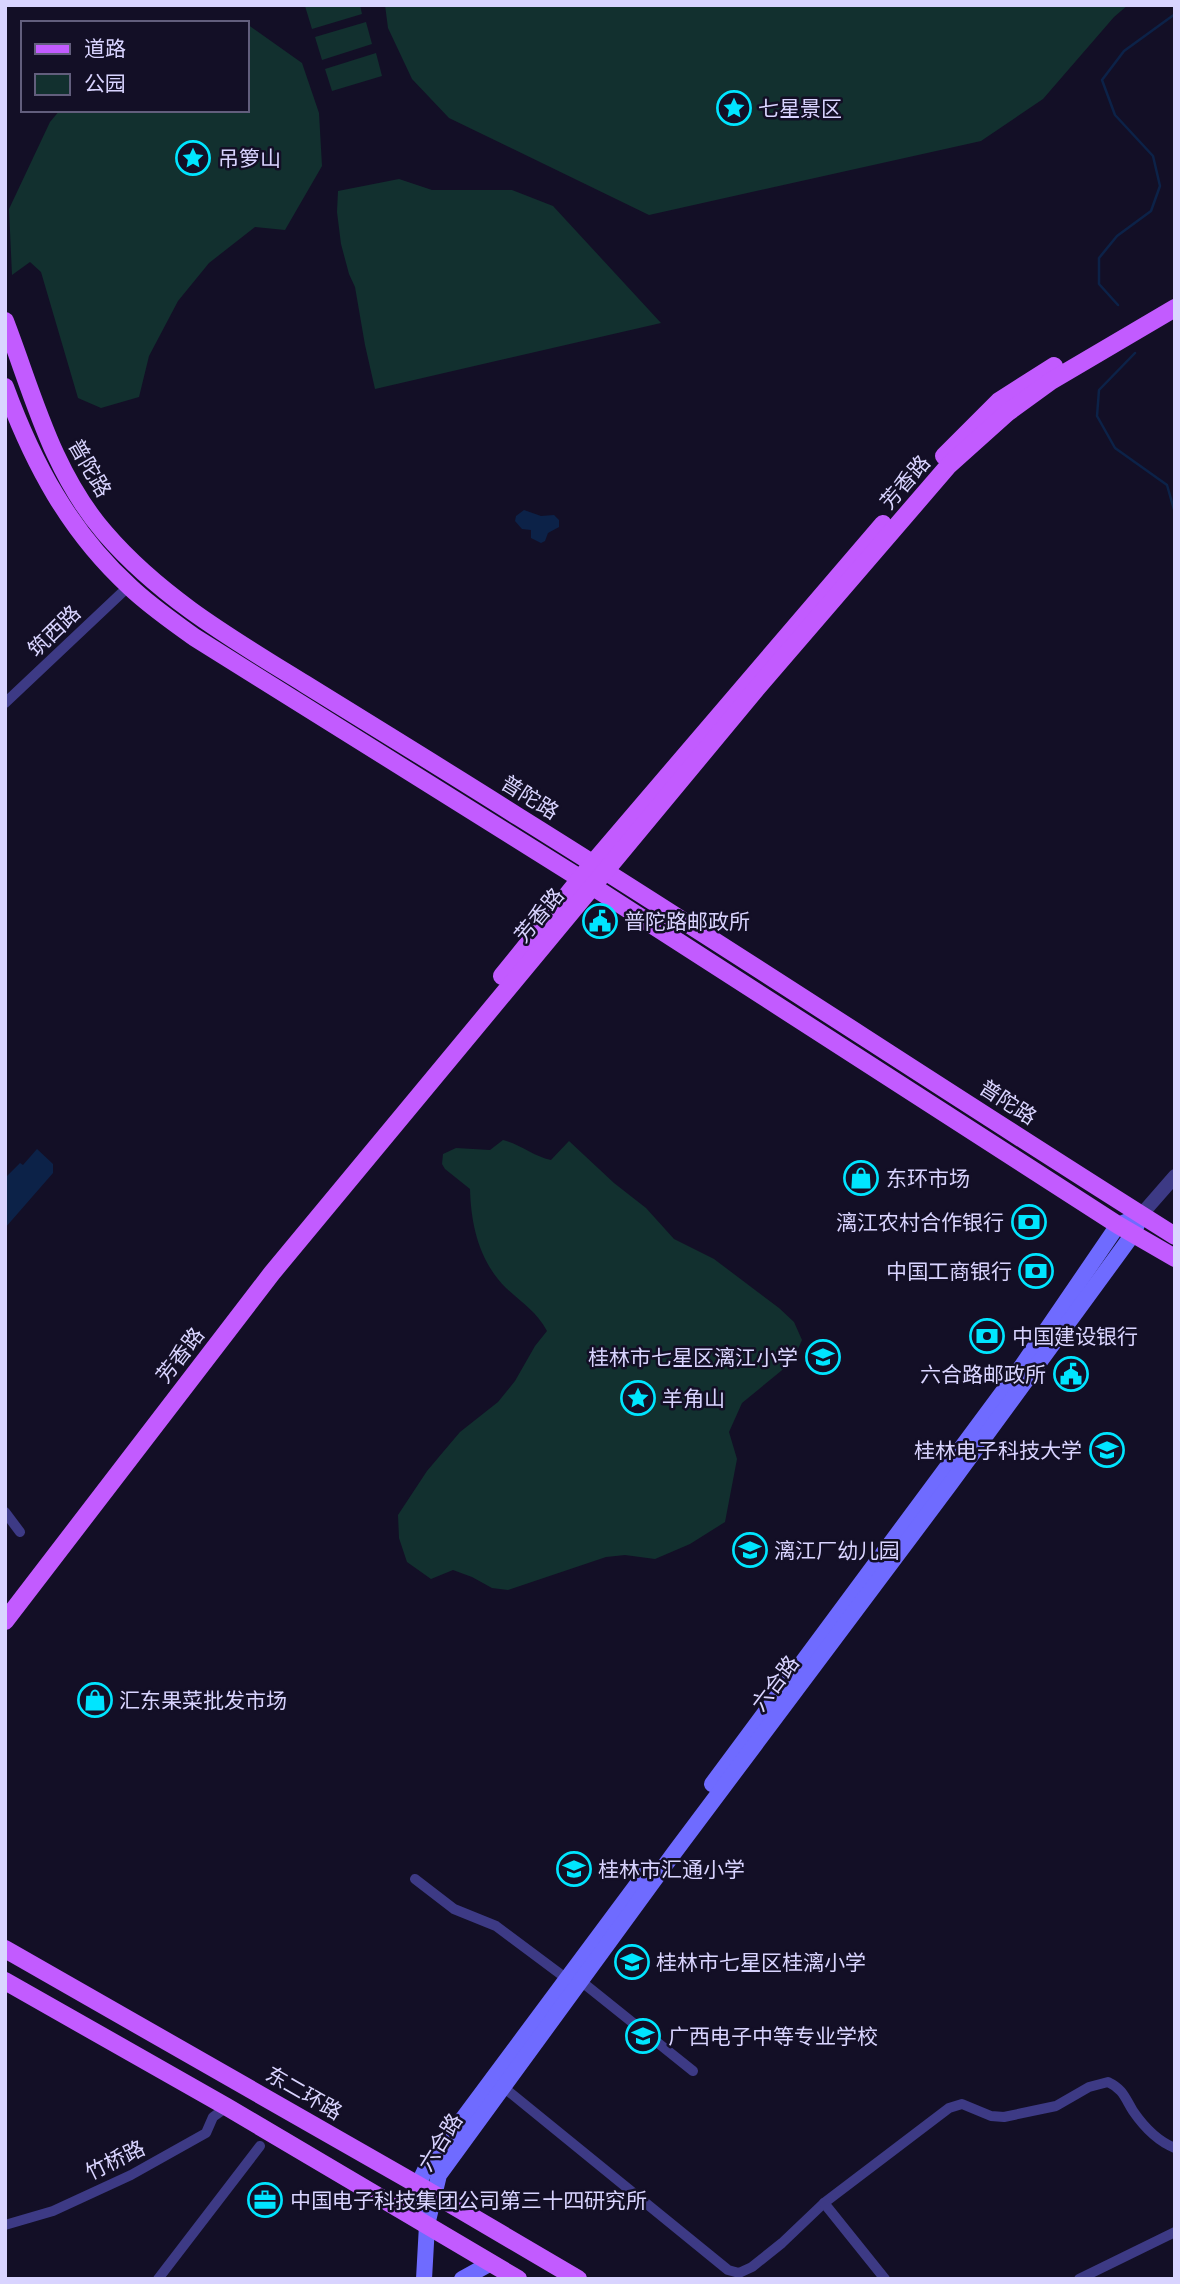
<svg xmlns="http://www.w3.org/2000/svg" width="1180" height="2284" font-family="Cabin,'Noto Sans SC',sans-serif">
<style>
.green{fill:#12302f}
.water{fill:#0c2248}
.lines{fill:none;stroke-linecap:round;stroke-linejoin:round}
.stream{stroke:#0c2248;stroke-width:2.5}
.minor{stroke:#3d3a85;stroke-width:10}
.tertiary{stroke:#3d3a85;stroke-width:14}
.secondary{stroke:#6f6bff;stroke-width:16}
.primary{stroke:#c25bff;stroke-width:18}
.labels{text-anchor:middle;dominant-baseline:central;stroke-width:5;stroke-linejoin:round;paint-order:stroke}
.poi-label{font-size:21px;fill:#d9d4ff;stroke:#130f26;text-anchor:start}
.street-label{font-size:21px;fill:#d9d4ff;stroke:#130f26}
</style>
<rect width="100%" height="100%" fill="#130f26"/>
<g class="green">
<path d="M 360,5 L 362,14 L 312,29 L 305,6 Z"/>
<path d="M 385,5 L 1128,5 L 1114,17 L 1043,99 L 981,141 L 649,215 L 449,118 L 412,79 L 388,28 Z"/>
<path d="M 366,22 L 372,44 L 322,60 L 315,37 Z"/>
<path d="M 247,24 L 302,63 L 319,113 L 322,166 L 285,230 L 255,227 L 209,263 L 178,301 L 149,356 L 139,397 L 101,408 L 78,398 L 41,272 L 30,262 L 12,275 L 9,209 L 50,122 L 60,110 L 247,110 Z"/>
<path d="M 376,53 L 382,76 L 332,91 L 325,69 Z"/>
<path d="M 399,179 L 432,190 L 512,190 L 553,206 L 661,323 L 375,389 L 365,345 L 355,287 L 349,274 L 341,244 L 337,212 L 338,191 Z"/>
<path d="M 503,1140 C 520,1144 533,1156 551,1160 L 569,1141 L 614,1183 L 646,1208 L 674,1239 L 714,1259 L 779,1308 L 794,1322 L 802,1340 L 792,1362 L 742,1403 L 729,1432 L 737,1459 L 725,1522 L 690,1544 L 655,1559 L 625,1555 L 606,1557 L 508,1590 L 492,1588 L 472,1577 L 453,1570 L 431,1579 L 407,1562 L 399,1538 L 398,1515 L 427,1471 L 460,1432 L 498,1402 L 515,1381 L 535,1346 L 547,1331 C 537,1312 521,1302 506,1288 C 479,1261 471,1225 470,1189 L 445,1169 L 442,1164 L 443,1154 L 456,1148 L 490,1150 Z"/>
</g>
<g class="water">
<path d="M 524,510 L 541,516 L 554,515 L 559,520 L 559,527 L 548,533 L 545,541 L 541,543 L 531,538 L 531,530 L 522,529 L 515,521 L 516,516 Z"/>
<path d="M 37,1149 L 53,1164 L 53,1173 L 5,1228 L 5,1178 L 20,1163 L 23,1165 Z"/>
</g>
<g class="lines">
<g class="stream">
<path d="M 1118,305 L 1099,284 L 1099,258 L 1117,236 L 1151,211 L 1160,186 L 1153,156 L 1115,115 L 1102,80 L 1124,51 L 1175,14"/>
<path d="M 1135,353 L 1099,390 L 1097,416 L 1115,448 L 1167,485 L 1175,513"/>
</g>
<g class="minor">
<path d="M 5,703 L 129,586"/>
<path d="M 5,1512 L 20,1532"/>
<path d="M 415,1879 L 454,1909 L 496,1926 L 567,1979 L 587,1986 L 693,2071"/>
<path d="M 502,2086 L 728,2270 L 739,2273 L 752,2267 L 782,2243 L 824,2203 L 949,2108 L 962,2104 L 991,2116 L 1004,2117 L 1056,2106 L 1089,2087 L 1108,2082 C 1123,2089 1125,2098 1133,2111 C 1144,2127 1157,2141 1175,2148"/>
<path d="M 824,2203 L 885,2279"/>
<path d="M 5,2225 L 53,2211 L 131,2175 L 206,2133 L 213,2117 L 227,2107"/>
<path d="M 158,2279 L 260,2146"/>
<path d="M 1079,2279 L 1175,2232"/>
</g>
<path class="tertiary" d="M 1141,1215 L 1175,1176"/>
<g class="secondary">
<path d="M 712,1784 L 1019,1370 L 1118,1225 L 1128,1221"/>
<path d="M 426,2219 L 418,2185 L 426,2168 L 644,1875"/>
<path d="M 424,2279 L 427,2225 L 439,2175 L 674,1853 L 951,1483 L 1117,1256 L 1133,1234 L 1141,1215"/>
<path d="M 462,2279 L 491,2263"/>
</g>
<g class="primary">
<path d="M 5,321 C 33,394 52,472 105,533 C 161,598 234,640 305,684 C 376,728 448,772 519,817 C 739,954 955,1098 1175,1236"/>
<path d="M 5,387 C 33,463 69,531 130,587 C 150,606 172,621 194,637 L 581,879 L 1118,1225 L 1175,1258"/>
<path d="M 944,456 L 999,401 L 1054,366"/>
<path d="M 502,976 L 593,863 L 883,524"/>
<path d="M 5,1621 L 272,1273 L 757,688 L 949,465 L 1007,413 L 1051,381 L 1175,308"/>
<path d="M 5,1949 L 418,2185 L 578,2279"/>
<path d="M 5,1981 L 227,2107 L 518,2279"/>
</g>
</g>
<defs>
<g id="sight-ring" transform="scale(1.75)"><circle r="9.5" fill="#130f26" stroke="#00e5ff" stroke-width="1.5"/><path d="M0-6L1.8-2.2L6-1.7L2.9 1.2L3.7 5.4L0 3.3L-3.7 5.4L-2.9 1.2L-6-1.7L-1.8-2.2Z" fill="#00e5ff"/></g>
<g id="civic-ring" transform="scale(1.75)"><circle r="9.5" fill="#130f26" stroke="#00e5ff" stroke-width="1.5"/><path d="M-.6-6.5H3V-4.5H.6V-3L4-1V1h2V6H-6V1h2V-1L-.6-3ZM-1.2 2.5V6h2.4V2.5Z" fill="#00e5ff"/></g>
<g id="shop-ring" transform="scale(1.75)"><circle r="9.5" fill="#130f26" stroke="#00e5ff" stroke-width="1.5"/><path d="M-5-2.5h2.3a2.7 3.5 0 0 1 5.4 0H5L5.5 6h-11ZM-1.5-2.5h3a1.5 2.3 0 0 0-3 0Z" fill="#00e5ff"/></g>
<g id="bank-ring" transform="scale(1.75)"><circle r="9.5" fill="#130f26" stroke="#00e5ff" stroke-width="1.5"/><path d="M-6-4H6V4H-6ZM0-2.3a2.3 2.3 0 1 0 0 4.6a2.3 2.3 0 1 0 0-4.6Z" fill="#00e5ff"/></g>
<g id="school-ring" transform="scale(1.75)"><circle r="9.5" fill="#130f26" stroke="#00e5ff" stroke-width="1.5"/><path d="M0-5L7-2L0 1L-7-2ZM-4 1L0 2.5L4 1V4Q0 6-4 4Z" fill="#00e5ff"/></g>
<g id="university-ring" transform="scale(1.75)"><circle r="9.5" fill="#130f26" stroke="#00e5ff" stroke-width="1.5"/><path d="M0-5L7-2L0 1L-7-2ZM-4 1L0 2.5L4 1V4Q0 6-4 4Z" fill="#00e5ff"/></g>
<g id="office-ring" transform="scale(1.75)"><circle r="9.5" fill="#130f26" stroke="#00e5ff" stroke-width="1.5"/><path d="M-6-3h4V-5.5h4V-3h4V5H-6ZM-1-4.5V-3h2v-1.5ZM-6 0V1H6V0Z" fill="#00e5ff"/></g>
</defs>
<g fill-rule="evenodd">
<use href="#sight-ring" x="734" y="108"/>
<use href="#sight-ring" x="193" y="158"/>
<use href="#civic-ring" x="600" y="921"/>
<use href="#shop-ring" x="861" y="1178"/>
<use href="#bank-ring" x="1029" y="1222"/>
<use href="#bank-ring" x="1036" y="1271"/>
<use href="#bank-ring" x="987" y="1336"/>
<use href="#school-ring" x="823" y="1357"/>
<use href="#civic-ring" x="1071" y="1374"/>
<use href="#sight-ring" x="638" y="1398"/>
<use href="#university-ring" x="1107" y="1450"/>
<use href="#school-ring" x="750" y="1550"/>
<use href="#shop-ring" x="95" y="1700"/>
<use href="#school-ring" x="574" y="1869"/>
<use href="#school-ring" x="632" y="1962"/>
<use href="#school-ring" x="643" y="2036"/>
<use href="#office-ring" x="265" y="2200"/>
</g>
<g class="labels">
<g class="poi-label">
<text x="758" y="108">七星景区</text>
<text x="218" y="158">吊箩山</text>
<text x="624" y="921">普陀路邮政所</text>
<text x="886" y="1178">东环市场</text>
<text x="1004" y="1222" text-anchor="end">漓江农村合作银行</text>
<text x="1012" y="1271" text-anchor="end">中国工商银行</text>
<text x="1012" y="1336">中国建设银行</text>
<text x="798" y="1357" text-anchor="end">桂林市七星区漓江小学</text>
<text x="1046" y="1374" text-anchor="end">六合路邮政所</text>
<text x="662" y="1398">羊角山</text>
<text x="1082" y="1450" text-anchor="end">桂林电子科技大学</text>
<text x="774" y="1550">漓江厂幼儿园</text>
<text x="119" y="1700">汇东果菜批发市场</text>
<text x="598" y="1869">桂林市汇通小学</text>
<text x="656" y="1962">桂林市七星区桂漓小学</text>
<text x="668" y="2036">广西电子中等专业学校</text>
<text x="290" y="2200">中国电子科技集团公司第三十四研究所</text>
</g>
<g class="street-label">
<text transform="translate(90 468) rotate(60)">普陀路</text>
<text transform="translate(905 482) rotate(-49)">芳香路</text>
<text transform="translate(54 631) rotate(-44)">筑西路</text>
<text transform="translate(530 797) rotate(32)">普陀路</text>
<text transform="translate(539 915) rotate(-50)">芳香路</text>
<text transform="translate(1008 1102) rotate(33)">普陀路</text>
<text transform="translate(180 1355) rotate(-52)">芳香路</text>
<text transform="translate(775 1683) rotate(-53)">六合路</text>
<text transform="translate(304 2093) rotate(30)">东二环路</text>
<text transform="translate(440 2142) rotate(-58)">六合路</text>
<text transform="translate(115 2160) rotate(-26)">竹桥路</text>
</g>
</g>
<rect width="1180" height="2284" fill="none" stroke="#d9d4ff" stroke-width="14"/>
<rect x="21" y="21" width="228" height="91" fill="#130f26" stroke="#625e7d" stroke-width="2"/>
<rect x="35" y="44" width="35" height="10" fill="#c25bff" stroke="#625e7d" stroke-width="2"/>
<text x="84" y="56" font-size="21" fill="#d9d4ff">道路</text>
<rect x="35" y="74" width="35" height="21" fill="#12302f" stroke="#625e7d" stroke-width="2"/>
<text x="84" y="91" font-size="21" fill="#d9d4ff">公园</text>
</svg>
